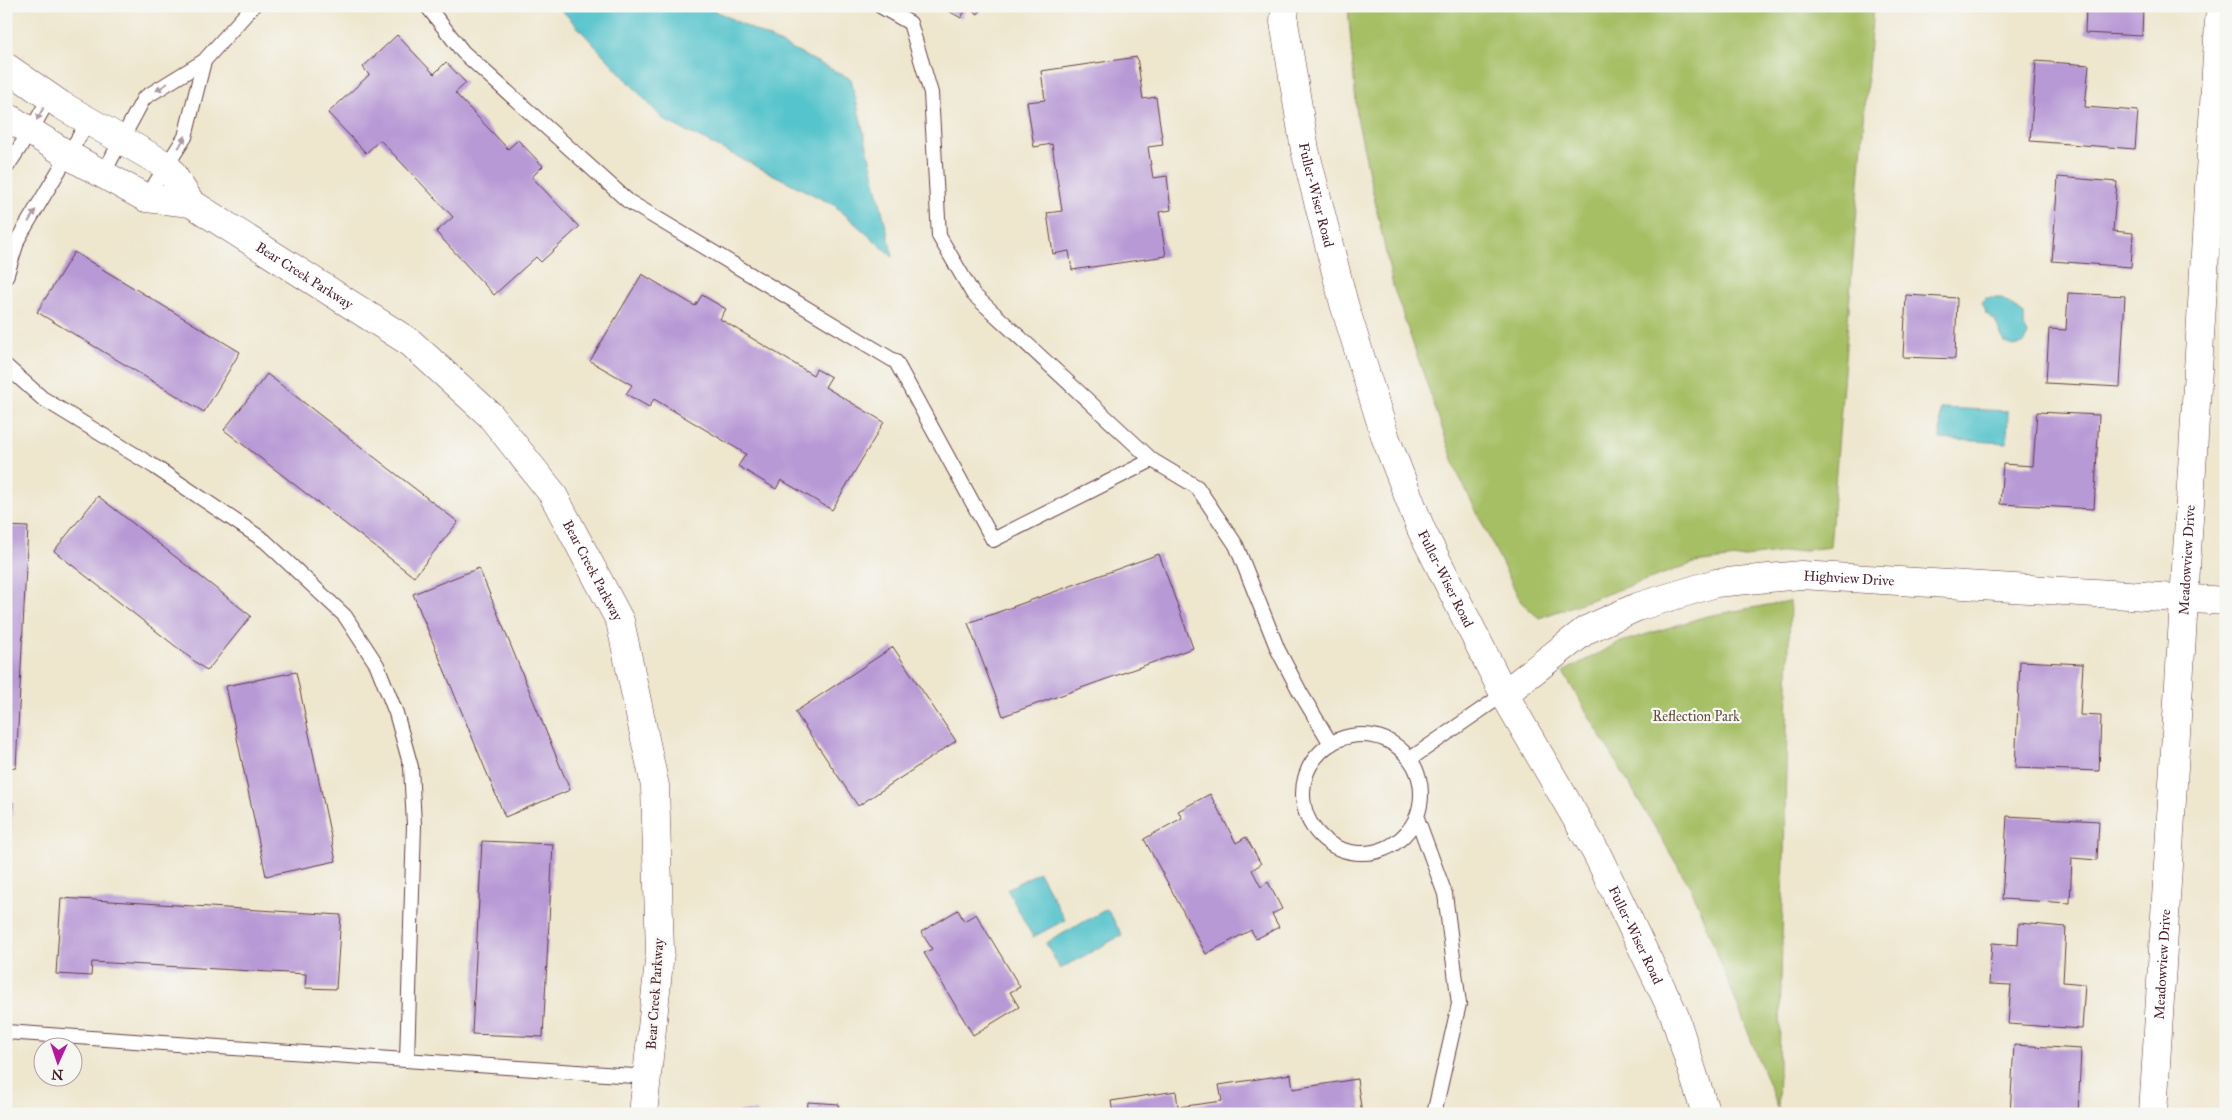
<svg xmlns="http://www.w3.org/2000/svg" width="2232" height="1120" font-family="'IM FELL Great Primer',serif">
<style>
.green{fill:#a6bf65;stroke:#786f48}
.water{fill:#56c4cc;stroke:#50727c}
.building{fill:#b799d5}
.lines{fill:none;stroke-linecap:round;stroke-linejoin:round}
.service-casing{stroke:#633d43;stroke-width:16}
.minor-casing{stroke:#633d43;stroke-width:29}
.tertiary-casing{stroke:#633d43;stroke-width:29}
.service{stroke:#fff;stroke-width:14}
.minor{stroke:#fff;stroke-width:28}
.tertiary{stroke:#fff;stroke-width:28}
.oneway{fill:#ae9aa0}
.labels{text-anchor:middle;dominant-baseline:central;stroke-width:4.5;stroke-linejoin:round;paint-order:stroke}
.street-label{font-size:14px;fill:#4a1f2b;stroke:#f6f6f2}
.park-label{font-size:14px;fill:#664f3c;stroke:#f6f6f2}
</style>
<rect width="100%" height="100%" fill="#f6f6f2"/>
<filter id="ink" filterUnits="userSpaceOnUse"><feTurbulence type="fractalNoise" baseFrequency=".02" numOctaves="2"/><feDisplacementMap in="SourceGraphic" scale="10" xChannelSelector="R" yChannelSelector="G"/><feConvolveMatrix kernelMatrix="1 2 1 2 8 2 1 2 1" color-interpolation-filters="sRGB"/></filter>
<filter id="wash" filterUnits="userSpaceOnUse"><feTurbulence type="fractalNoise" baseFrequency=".0096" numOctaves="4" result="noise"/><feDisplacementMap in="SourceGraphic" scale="20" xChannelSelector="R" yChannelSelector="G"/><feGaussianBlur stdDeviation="1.12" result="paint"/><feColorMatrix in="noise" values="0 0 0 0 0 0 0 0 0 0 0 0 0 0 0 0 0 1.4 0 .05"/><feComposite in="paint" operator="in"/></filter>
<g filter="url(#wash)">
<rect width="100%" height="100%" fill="#eee6cd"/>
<g class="green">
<path d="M 1348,6 L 1611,6 L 1698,11 L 1699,6 L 1873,6 L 1830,547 L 1694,563 L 1539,618 L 1521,602 L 1458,474 L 1393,286 L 1357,117 Z"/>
<path d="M 1790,601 L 1778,1108 L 1692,890 L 1563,672 L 1618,643 L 1707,616 Z"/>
</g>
<g class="water">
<path d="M 558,6 L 706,6 L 851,79 L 893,257 L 834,205 L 664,120 Z"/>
<path d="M 1986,298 L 2002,298 L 2024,315 L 2024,326 L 2028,334 L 2023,344 L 2013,346 L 2004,342 L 1995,320 L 1985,313 L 1982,302 Z"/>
<path d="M 1941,408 L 2008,411 L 2007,443 L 1940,439 Z"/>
<path d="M 1039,872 L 1065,920 L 1033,937 L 1007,889 Z"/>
<path d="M 1107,909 L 1122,935 L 1060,969 L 1046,943 Z"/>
</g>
<g id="blocks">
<g class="building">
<path d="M 940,6 L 983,6 L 978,14 L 967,7 L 961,18 Z"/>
<path d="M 2086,6 L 2143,6 L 2142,36 L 2085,33 Z"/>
<path d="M 397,35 L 434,74 L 446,62 L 466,83 L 455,93 L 508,149 L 518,140 L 543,166 L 532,177 L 579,227 L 541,262 L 536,257 L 494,295 L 436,232 L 453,217 L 380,140 L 366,153 L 328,113 L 369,75 L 363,67 Z"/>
<path d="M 1137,57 L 1143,99 L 1156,97 L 1163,145 L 1148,147 L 1153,178 L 1167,176 L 1171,210 L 1159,212 L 1166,256 L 1072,270 L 1069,251 L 1053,254 L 1047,213 L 1062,211 L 1052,144 L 1034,147 L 1027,102 L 1045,100 L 1041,71 Z"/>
<path d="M 2036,61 L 2089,65 L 2085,107 L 2138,111 L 2135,149 L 2030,141 Z"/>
<path d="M 2058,177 L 2117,182 L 2113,231 L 2133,233 L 2131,267 L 2052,261 Z"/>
<path d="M 74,252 L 240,352 L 204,412 L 37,312 Z"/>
<path d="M 642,274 L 695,306 L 702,295 L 726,309 L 720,319 L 813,375 L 816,369 L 831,377 L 825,387 L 884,422 L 832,510 L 781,480 L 776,489 L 738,466 L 746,454 L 654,399 L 649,407 L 626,394 L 632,385 L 590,361 Z"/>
<path d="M 2068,293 L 2125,296 L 2120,387 L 2046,383 L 2049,329 L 2066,330 Z"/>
<path d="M 1906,295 L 1957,298 L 1955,359 L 1903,357 Z"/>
<path d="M 267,374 L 458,522 L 414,577 L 224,430 Z"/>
<path d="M 2037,412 L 2099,415 L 2094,509 L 2000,504 L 2003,464 L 2033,466 Z"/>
<path d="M 98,496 L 251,616 L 207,671 L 54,551 Z"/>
<path d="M 6,526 L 28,527 L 16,768 L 6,767 Z"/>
<path d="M 1159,554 L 1193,648 L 1003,716 L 968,623 Z"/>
<path d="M 479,568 L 570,790 L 505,817 L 413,594 Z"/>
<path d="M 893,647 L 956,741 L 858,806 L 795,712 Z"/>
<path d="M 2020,661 L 2083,664 L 2080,715 L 2101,716 L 2099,771 L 2015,768 Z"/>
<path d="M 296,672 L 336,861 L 266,876 L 226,686 Z"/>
<path d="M 1210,794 L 1236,843 L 1246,837 L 1261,864 L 1252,870 L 1261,887 L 1268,882 L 1282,909 L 1272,914 L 1279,927 L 1256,939 L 1251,930 L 1206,954 L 1144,839 L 1182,818 L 1178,811 Z"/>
<path d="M 6,802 L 13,802 L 8,893 L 6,893 Z"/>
<path d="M 2007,816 L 2099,821 L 2097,860 L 2072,858 L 2070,903 L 2002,899 Z"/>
<path d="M 482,841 L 553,844 L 543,1037 L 472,1034 Z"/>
<path d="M 61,898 L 341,915 L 336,989 L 305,988 L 306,974 L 92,962 L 91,976 L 56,974 Z"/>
<path d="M 958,910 L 964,921 L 976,914 L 1020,987 L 1010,992 L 1019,1007 L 973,1035 L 924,953 L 932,949 L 921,932 Z"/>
<path d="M 2019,923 L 2066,927 L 2063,982 L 2085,984 L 2082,1029 L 2008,1024 L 2011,985 L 1989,984 L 1992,943 L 2018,945 Z"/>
<path d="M 2014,1045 L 2081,1049 L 2078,1114 L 2010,1114 Z"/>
<path d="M 1291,1074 L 1293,1089 L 1357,1079 L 1362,1114 L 1113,1114 L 1111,1101 L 1176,1091 L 1178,1107 L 1222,1101 L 1219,1085 Z"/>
<path d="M 808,1102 L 839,1104 L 838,1114 L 807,1114 Z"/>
<path d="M 739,1111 L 758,1112 L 758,1114 L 739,1114 Z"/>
</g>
</g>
</g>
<g filter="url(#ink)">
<use href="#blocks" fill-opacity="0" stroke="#633d43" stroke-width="1"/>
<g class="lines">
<g class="service-casing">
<g id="service">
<path d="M 427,6 L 463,52 L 628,201 L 896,362 L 993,540 L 1152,460"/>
<path d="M 880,6 L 910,23 L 931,93 L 939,236 L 973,294 L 1152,460 L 1197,487 L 1236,545 L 1278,650 L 1300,692 L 1331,744"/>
<path d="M 6,168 L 30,132 L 50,97"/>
<path d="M 103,174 L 144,98 L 204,61 L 253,6"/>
<path d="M 146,198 L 185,137 L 204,61"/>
<path d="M 6,277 L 18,239 L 89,120"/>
<path d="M 6,366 L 42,398 L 155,467 L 265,541 L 345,616 L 377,665 L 396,713 L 411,767 L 414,825 L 407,1060"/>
<circle cx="1362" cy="794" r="59"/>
<path d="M 1410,759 L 1504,694"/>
<path d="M 1417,818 L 1445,894 L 1459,1004 L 1434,1114"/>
<path d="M 6,1032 L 648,1077"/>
</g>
</g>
<g class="minor-casing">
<g id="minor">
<path id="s1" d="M 1504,694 L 1586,630 L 1637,607 L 1716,583 L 1801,575 L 2226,601"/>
<path id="s2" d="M 2153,1114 L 2220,6"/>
</g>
</g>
<g class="tertiary-casing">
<g id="tertiary">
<path id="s3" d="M 1285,6 L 1284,22 L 1305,150 L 1344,304 L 1386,439 L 1421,529 L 1504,694 L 1597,854 L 1674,1014 L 1706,1114"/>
<path id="s4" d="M 6,67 L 61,105 L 167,166 L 191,203 L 411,343 L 490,415 L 552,493 L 620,621 L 655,786 L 660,952 L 643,1114"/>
<path d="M 6,116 L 68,155 L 146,198 L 191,203"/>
</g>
</g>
<use href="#service" class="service"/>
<use href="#minor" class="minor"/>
<use href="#tertiary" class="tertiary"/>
</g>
<defs><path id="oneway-solid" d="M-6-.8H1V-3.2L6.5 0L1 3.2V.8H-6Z" transform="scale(1.25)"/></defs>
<g class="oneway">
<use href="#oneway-solid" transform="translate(162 87) rotate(148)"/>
<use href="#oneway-solid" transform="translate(40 114) rotate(119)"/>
<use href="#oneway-solid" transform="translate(182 142) rotate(-60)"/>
<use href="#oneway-solid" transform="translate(32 216) rotate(-59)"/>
</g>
</g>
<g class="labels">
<g class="street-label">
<text stroke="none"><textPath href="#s3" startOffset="192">Fuller-Wiser Road</textPath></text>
<text stroke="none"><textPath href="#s4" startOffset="368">Bear Creek Parkway</textPath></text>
<text stroke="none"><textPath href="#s2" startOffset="555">Meadowview Drive</textPath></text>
<text stroke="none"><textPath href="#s4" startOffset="788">Bear Creek Parkway</textPath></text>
<text stroke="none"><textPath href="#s3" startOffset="598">Fuller-Wiser Road</textPath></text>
<text stroke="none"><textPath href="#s1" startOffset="376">Highview Drive</textPath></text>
<text stroke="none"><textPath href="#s3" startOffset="1002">Fuller-Wiser Road</textPath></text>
<text stroke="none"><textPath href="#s2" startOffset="150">Meadowview Drive</textPath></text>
<text transform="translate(655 994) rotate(-86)">Bear Creek Parkway</text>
</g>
<g class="park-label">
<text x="1696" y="716">Reflection Park</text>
</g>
</g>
<rect width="2232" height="1120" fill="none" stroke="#f6f6f2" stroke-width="25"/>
<g transform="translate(58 1062) rotate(183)"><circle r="24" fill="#f6f6f2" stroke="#b1a0a2"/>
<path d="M0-4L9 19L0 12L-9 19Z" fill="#b5179e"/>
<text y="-8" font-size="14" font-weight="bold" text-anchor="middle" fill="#4a1f2b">N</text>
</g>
</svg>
